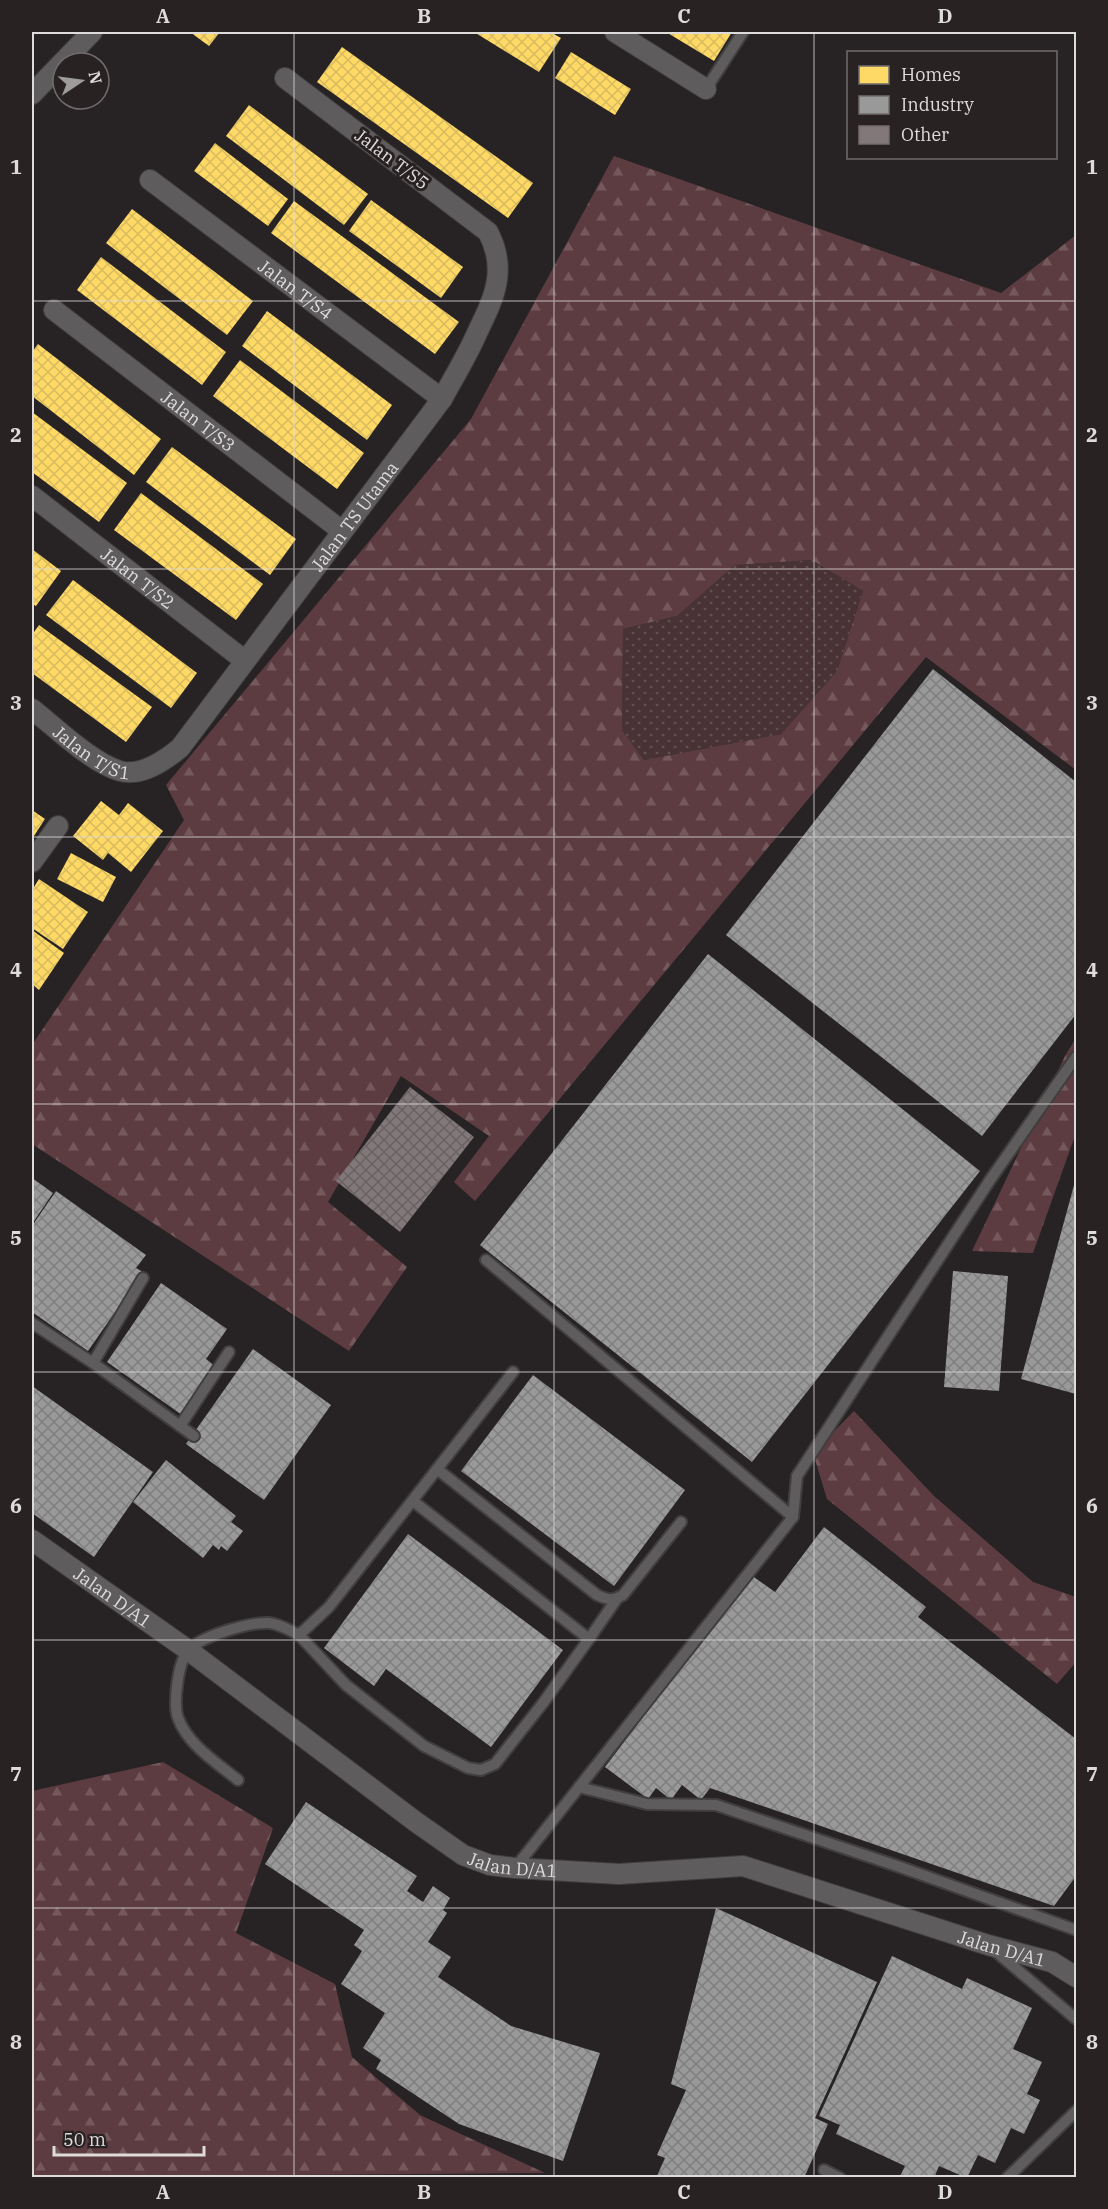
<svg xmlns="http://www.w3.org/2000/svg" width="1108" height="2209" font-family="'IBM Plex Serif',serif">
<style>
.grass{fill:url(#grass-dots)}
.forest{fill:url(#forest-firs);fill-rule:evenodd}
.homes{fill:url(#homes-cross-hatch)}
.industry{fill:url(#industry-cross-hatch)}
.building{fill:url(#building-cross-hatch)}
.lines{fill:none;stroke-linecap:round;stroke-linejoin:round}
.lane-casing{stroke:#413e3e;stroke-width:14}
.street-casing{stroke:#413e3e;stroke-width:22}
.lane{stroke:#5f5c5d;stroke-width:10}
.street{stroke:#5f5c5d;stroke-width:20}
.grid{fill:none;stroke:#dedbdb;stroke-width:1.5;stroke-opacity:0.55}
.labels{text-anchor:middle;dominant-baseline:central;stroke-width:6;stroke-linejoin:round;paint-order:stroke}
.street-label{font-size:18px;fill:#dedbdb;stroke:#282223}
.neatline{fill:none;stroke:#dedbdb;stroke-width:2}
.grid-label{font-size:20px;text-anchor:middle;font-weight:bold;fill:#dedbdb}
</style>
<defs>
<pattern id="grass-dots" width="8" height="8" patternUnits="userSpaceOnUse" patternTransform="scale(1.5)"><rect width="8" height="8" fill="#483235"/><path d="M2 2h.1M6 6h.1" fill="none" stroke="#624f52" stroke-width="1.8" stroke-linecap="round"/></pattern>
<pattern id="forest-firs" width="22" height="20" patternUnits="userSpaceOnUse" patternTransform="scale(1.5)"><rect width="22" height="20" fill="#5d3c41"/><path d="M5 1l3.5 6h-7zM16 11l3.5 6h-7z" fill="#74585c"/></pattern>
<pattern id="homes-cross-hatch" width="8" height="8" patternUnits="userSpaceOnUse" patternTransform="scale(1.5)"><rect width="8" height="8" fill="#ffd966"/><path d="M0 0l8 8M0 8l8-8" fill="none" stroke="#d9bb5f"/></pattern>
<pattern id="industry-cross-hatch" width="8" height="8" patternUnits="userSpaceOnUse" patternTransform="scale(1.5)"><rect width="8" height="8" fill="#999"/><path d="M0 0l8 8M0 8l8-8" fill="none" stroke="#7f7f7f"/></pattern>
<pattern id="building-cross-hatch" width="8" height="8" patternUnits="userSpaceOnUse" patternTransform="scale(1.5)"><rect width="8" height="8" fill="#827779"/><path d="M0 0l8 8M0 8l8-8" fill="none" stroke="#696263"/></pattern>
</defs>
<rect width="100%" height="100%" fill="#272324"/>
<path class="grass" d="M 812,560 L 863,591 L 837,671 L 781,734 L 644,760 L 622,730 L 623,629 L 677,616 L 735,565 Z"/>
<g class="forest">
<path d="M 614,156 L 1001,293 L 1076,235 L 1076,770 L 926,657 L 475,1201 L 454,1182 L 489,1136 L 401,1076 L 328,1202 L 407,1267 L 349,1351 L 32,1144 L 32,1045 L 184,820 L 166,785 L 471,419 ZM 812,560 L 863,591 L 837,671 L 781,734 L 644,760 L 622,730 L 623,629 L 677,616 L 735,565 Z"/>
<path d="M 1076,1038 L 1076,1133 L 1033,1253 L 972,1251 L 1065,1056 Z"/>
<path d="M 854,1411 L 934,1496 L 1033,1582 L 1076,1597 L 1076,1662 L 1057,1684 L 827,1499 L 813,1453 Z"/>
<path d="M 163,1762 L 273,1828 L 236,1933 L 335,1984 L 352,2057 L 420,2115 L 545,2173 L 32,2177 L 32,1791 Z"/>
</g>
<g class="homes">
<path d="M 190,32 L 220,32 L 209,46 Z"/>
<path d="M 474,32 L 550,32 L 561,38 L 539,72 Z"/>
<path d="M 666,32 L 732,32 L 714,61 Z"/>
<path d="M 342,47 L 533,183 L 508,218 L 317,82 Z"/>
<path d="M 571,52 L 631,89 L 615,115 L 555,78 Z"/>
<path d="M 249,105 L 368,194 L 344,225 L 226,136 Z"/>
<path d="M 215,143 L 288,199 L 268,226 L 194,171 Z"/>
<path d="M 371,200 L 463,267 L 441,298 L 349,231 Z"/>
<path d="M 294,201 L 459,322 L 435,354 L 271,233 Z"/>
<path d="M 132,209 L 253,301 L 227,335 L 106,243 Z"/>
<path d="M 101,257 L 226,352 L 202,385 L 77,290 Z"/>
<path d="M 267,311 L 392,405 L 367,440 L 242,346 Z"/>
<path d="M 38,344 L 161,439 L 134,475 L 32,396 L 32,352 Z"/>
<path d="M 240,360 L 364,453 L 337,489 L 213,396 Z"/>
<path d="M 32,412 L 127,483 L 99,522 L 32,472 Z"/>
<path d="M 172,447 L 296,539 L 270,575 L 146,482 Z"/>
<path d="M 141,493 L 263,584 L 236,620 L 114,530 Z"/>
<path d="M 32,549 L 61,571 L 36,606 L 32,604 Z"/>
<path d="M 73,580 L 197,673 L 171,708 L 46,615 Z"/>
<path d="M 39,625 L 152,707 L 126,742 L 32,673 L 32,635 Z"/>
<path d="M 101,801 L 119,815 L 128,803 L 163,831 L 131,872 L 108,853 L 103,860 L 73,836 Z"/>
<path d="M 32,810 L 45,819 L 32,839 Z"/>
<path d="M 71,853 L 116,877 L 103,902 L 57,879 Z"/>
<path d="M 39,879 L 88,912 L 63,949 L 32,928 L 32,890 Z"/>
<path d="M 32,930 L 64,953 L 39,990 L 32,984 Z"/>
</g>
<g class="industry">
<path d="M 933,669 L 1076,782 L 1076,1014 L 982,1136 L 726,935 Z"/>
<path d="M 708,954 L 980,1171 L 752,1462 L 480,1245 Z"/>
<path d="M 32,1178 L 53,1193 L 32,1224 Z"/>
<path d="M 1076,1178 L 1076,1394 L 1021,1379 Z"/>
<path d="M 56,1191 L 146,1255 L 136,1268 L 143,1272 L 88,1351 L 32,1312 L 32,1226 Z"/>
<path d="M 953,1271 L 1008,1276 L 999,1391 L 944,1387 Z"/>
<path d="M 161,1283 L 227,1329 L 206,1359 L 215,1366 L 182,1415 L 107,1362 Z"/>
<path d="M 253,1349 L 331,1405 L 264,1500 L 186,1444 Z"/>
<path d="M 533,1375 L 685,1490 L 614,1586 L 461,1471 Z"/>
<path d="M 32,1386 L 153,1472 L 94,1557 L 32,1513 Z"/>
<path d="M 166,1460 L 236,1516 L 231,1522 L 243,1531 L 227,1551 L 221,1546 L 219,1550 L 213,1545 L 203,1558 L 133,1502 Z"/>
<path d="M 824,1527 L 926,1607 L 918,1617 L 1076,1739 L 1076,1876 L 1054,1906 L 710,1788 L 701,1800 L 682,1785 L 671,1800 L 656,1788 L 648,1799 L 605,1767 L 751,1575 L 775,1592 Z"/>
<path d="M 408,1534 L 563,1650 L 491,1747 L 386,1669 L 374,1686 L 324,1648 Z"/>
<path d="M 306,1802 L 417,1876 L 407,1891 L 423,1902 L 433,1886 L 450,1898 L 443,1910 L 447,1913 L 428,1942 L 451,1957 L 438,1977 L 511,2026 L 600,2053 L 563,2161 L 459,2124 L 376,2069 L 381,2060 L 363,2048 L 385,2013 L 341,1984 L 362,1951 L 354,1945 L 364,1930 L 265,1864 Z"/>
<path d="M 716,1908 L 877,1982 L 815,2118 L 828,2124 L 804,2178 L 656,2178 L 665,2158 L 657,2155 L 686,2090 L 671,2084 Z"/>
<path d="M 892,1956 L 962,1989 L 967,1978 L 1032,2008 L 1013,2049 L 1042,2062 L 1027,2094 L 1040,2100 L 1024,2134 L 1011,2128 L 995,2163 L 978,2155 L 967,2178 L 939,2166 L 934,2178 L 904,2178 L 900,2176 L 905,2166 L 836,2134 L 840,2125 L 819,2116 Z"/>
</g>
<path class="building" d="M 410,1087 L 474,1137 L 400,1232 L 336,1181 Z"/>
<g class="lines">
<g class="lane-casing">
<g id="lane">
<path d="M 706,89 L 743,32"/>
<path d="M 486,1260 L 793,1517"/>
<path d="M 32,1323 L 93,1363 L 194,1436"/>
<path d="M 93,1363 L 143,1278"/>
<path d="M 180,1426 L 229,1352"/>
<path d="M 437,1469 L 597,1595 C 608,1600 613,1601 623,1595 L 681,1522"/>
<path d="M 413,1501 L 589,1639 L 616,1600"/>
<path d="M 299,1635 L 346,1685 L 424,1746 L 468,1768 L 481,1770 L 495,1764 L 543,1703 L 589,1639"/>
<path d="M 238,1780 C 217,1763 188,1745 178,1718 C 173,1703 178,1662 188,1651 C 200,1636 250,1622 269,1623 C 280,1624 289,1630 299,1635 L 329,1607 L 513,1372"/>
<path d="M 579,1787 L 647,1804 L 716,1805 L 903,1868 L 1076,1930"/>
<path d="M 515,1868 L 793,1517 L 797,1476 L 990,1180 L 1076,1057"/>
<path d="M 995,1951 L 1076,2019"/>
<path d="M 824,2170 L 840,2178"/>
<path d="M 1007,2178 L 1076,2111"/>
</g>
</g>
<g class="street-casing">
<g id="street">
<path d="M 615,32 L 706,89"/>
<path d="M 32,94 L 92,32"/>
<path id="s1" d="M 150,180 L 442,399"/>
<path id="s2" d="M 54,310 L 342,531"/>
<path id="s3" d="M 32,496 L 244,660"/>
<path id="s4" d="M 32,709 C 55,727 92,763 120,771 C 141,777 164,761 180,748 L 442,399 C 454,377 467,356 477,333 C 494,298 508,270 488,232 L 285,78"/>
<path d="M 32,862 L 58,826"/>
<path id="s5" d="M 32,1540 L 188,1650 L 416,1822 L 463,1855 L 490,1865 L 515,1868 L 619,1874 L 743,1866 L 988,1945 L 1052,1962 L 1076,1977"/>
</g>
</g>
<use href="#lane" class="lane"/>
<use href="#street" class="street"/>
</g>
<path class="grid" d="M 294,32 L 294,2178M 554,32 L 554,2178M 814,32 L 814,2178M 32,301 L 1076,301M 32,569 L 1076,569M 32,837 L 1076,837M 32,1104 L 1076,1104M 32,1372 L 1076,1372M 32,1640 L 1076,1640M 32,1908 L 1076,1908"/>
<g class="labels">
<g class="street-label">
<text transform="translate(392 159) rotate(37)">Jalan T/S5</text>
<text stroke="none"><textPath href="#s1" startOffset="182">Jalan T/S4</textPath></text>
<text stroke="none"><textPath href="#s2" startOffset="182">Jalan T/S3</textPath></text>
<text stroke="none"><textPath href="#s4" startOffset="465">Jalan TS Utama</textPath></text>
<text stroke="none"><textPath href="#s3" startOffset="134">Jalan T/S2</textPath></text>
<text stroke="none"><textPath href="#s4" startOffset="75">Jalan T/S1</textPath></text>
<text stroke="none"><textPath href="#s5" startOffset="99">Jalan D/A1</textPath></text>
<text stroke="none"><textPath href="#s5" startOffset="585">Jalan D/A1</textPath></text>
<text stroke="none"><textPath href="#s5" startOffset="1088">Jalan D/A1</textPath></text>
</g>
</g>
<rect width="1108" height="2209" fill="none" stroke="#282223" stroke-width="66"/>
<rect x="847" y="51" width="210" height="108" fill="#282223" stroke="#716c6d" stroke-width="1.5"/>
<rect x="859" y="66" width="30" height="18" fill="#ffd966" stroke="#716c6d" stroke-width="1.5"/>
<text x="901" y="81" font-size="18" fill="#dedbdb">Homes</text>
<rect x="859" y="96" width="30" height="18" fill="#999999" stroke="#716c6d" stroke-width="1.5"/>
<text x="901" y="111" font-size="18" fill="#dedbdb">Industry</text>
<rect x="859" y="126" width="30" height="18" fill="#827779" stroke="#716c6d" stroke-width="1.5"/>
<text x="901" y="141" font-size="18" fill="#dedbdb">Other</text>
<g transform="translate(81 81) rotate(77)"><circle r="28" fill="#282223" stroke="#716c6d" stroke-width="1.5"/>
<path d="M0-4.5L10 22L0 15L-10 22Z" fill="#9e9b9b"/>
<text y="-9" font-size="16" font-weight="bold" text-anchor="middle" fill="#dedbdb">N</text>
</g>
<path d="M54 2146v9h150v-9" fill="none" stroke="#dedbdb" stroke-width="3"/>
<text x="63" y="2146" font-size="18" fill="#dedbdb" stroke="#282223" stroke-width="4.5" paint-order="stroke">50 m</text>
<rect x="33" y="33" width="1042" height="2143" class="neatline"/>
<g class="grid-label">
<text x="163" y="23">A</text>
<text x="424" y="23">B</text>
<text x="684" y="23">C</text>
<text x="945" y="23">D</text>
<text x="16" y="174">1</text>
<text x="1092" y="174">1</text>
<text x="16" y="442">2</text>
<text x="1092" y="442">2</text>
<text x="16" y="710">3</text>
<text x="1092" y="710">3</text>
<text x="16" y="977">4</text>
<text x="1092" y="977">4</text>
<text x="16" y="1245">5</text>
<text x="1092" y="1245">5</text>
<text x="16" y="1513">6</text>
<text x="1092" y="1513">6</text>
<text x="16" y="1781">7</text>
<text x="1092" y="1781">7</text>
<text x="16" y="2049">8</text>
<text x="1092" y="2049">8</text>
<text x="163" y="2199">A</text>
<text x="424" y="2199">B</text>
<text x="684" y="2199">C</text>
<text x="945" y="2199">D</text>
</g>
</svg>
